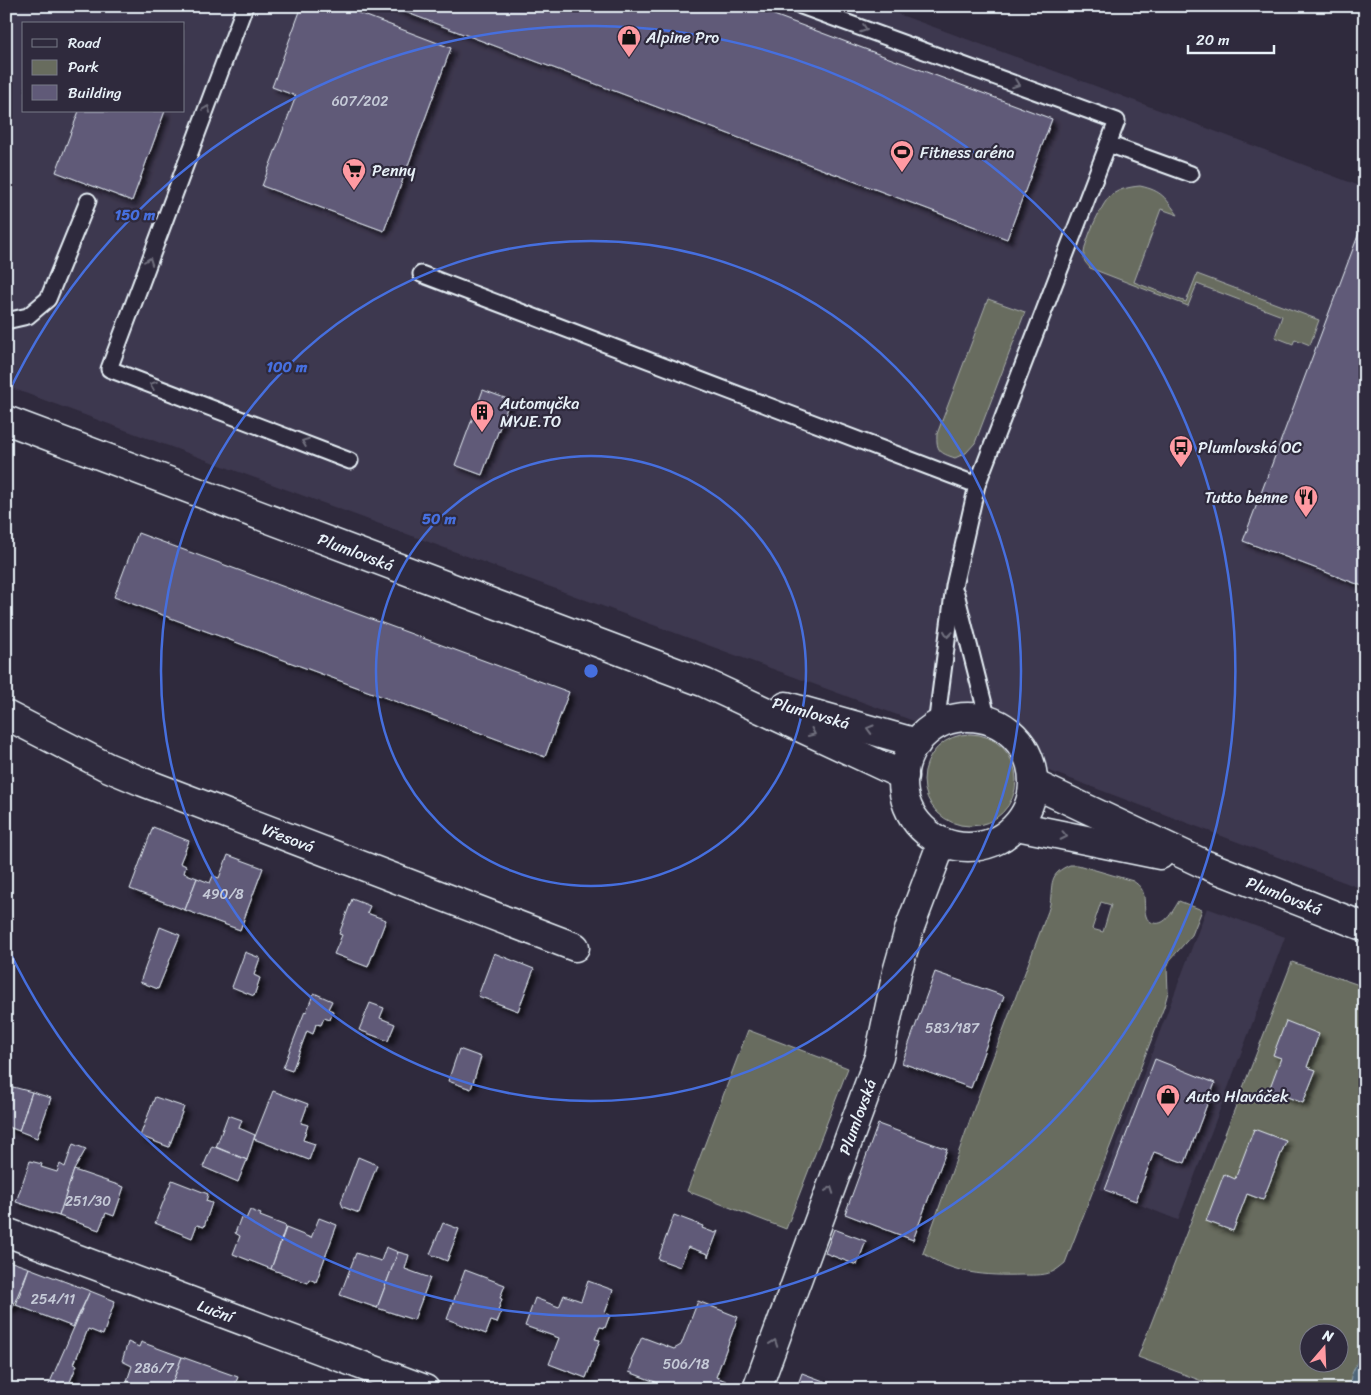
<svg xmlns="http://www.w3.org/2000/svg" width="1371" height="1395" font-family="Sriracha,sans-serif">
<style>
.built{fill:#3e384f;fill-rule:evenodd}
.green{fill:#686c5e;stroke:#a8aeab;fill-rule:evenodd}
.water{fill:#4f667a;stroke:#8c9eac}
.building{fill:#605a78;stroke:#e8f1f8;filter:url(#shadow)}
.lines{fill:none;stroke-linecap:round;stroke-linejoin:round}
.service-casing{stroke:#e8f1f8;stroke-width:19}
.minor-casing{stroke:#e8f1f8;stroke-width:31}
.secondary-casing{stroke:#e8f1f8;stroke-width:31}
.service{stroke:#2f2a3d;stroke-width:15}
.minor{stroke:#2f2a3d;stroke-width:28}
.secondary{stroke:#2f2a3d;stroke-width:28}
.oneway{stroke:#70707e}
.ring{fill:none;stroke:#466fde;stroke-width:2.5}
.labels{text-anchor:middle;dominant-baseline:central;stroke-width:4.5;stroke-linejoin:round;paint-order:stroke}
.number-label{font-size:14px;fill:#c6cbd8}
.poi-label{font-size:16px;fill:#e8f1f8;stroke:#2f2a3d;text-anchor:start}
.street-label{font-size:16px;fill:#e8f1f8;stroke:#2f2a3d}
.centre{fill:#466fde;stroke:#2f2a3d;stroke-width:2.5}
.ring-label{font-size:15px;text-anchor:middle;font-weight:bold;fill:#466fde;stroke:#2f2a3d;stroke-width:4.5;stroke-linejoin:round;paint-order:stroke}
</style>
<defs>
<filter id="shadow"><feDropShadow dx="4.5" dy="4.5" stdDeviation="2.5" flood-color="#0009"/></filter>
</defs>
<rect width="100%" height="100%" fill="#2f2a3d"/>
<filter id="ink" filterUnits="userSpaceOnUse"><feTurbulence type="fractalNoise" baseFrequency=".02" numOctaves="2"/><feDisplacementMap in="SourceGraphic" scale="10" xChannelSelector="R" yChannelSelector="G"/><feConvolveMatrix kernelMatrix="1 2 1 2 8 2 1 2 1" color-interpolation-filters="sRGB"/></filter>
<g filter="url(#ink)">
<g class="built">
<path d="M 6,6 L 876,6 L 1090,84 L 1365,188 L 1365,890 L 1079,782 L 6,386 ZM 24,24 L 184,24 L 184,111 L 24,111 Z"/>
<path d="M 1207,908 L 1285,937 L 1178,1220 L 1100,1189 Z"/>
</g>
<g class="green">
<path d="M 1140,186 C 1163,191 1165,198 1178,215 L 1161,209 L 1134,282 L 1186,302 L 1197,274 L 1319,320 L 1310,345 L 1295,339 L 1293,344 L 1275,337 L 1282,316 L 1197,284 L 1188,306 L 1090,268 C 1088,265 1084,262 1084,258 C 1082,245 1101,205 1110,196 C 1119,189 1129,187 1140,186 Z"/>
<path d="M 988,299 L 1025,312 L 975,443 L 966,453 L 955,458 C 940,453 936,451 937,434 Z"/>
<circle cx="970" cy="780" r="46"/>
<path d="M 1070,865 L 1078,865 L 1133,881 C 1149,891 1142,901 1146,916 C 1147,920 1150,922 1154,923 C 1166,926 1173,910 1179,901 L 1202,910 L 1192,935 L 1170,960 L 1167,967 L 1168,992 L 1164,1007 L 1065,1263 C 1061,1266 1057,1270 1052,1272 C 1043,1276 1030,1275 1021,1275 C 986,1276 953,1274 923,1253 L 977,1100 L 1045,919 C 1047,914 1049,909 1050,904 C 1053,884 1048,874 1070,865 ZM 1101,902 L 1111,905 L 1103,932 L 1092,929 Z"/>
<path d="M 1292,962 L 1365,987 L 1365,1389 L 1223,1389 L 1138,1357 ZM 1308,1332 L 1338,1332 L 1338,1362 L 1308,1362 Z"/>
<path d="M 748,1030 L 848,1068 L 786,1229 L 687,1191 Z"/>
</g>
<path class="water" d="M 1365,1344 L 1365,1389 L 1349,1389 L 1351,1376 Z"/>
<g class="building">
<path d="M 302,6 L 340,6 L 451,48 L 384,231 L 262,186 L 296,96 L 272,87 Z"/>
<path d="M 389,6 L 750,6 L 1052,119 L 1007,239 Z"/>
<path d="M 79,111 L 165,111 L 132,201 L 56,172 Z"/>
<path d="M 1365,217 L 1365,587 L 1243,541 Z"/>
<path d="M 483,390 L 510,400 L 482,475 L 455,465 Z"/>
<path d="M 138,533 L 569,692 L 545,757 L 114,597 Z"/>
<path d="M 153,827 L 189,841 L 180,863 L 186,866 L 184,873 L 197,878 L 185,910 L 130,889 Z"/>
<path d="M 228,855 L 263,868 L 240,930 L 185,910 L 197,878 L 210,883 L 213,876 L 219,878 Z"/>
<path d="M 352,899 L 370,906 L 367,913 L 386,920 L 368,967 L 334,954 L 342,935 L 339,934 Z"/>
<path d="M 160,927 L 180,935 L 158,989 L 140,982 Z"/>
<path d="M 245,952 L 260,958 L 254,975 L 260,978 L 254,996 L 232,987 Z"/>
<path d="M 494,953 L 534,969 L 518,1011 L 478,996 Z"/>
<path d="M 935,972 L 1004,996 L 971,1088 L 902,1063 Z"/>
<path d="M 314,993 L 332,1001 L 328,1009 L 333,1011 L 330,1020 L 324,1018 L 321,1025 L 316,1024 L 313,1034 L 307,1031 L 292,1071 L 283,1068 L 305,1011 L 306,1012 Z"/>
<path d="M 370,1003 L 384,1008 L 380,1018 L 395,1024 L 388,1041 L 359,1030 Z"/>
<path d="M 1286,1021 L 1319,1034 L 1307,1067 L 1316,1070 L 1303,1103 L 1269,1090 L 1281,1058 L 1273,1055 Z"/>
<path d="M 459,1049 L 481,1057 L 471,1089 L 448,1081 Z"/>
<path d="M 1155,1059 L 1215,1083 L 1185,1163 L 1154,1152 L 1136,1201 L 1105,1190 Z"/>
<path d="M 13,1087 L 32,1092 L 19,1131 L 6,1126 L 6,1106 Z"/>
<path d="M 273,1091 L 308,1104 L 301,1123 L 308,1125 L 303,1140 L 315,1144 L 309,1160 L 254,1139 Z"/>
<path d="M 32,1092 L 51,1098 L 37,1138 L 19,1131 Z"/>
<path d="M 155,1097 L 184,1107 L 169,1147 L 140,1136 Z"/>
<path d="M 228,1115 L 242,1120 L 239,1128 L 255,1135 L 247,1160 L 216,1147 Z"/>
<path d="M 878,1124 L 947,1149 L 913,1240 L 845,1214 Z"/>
<path d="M 1254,1129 L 1286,1141 L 1263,1200 L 1247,1194 L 1233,1231 L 1206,1221 L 1224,1174 L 1235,1179 Z"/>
<path d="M 73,1144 L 86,1149 L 74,1170 L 59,1216 L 16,1202 L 30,1161 L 42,1164 L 41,1167 L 57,1172 L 60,1164 L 65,1167 Z"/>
<path d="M 212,1146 L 247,1160 L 238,1182 L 203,1167 Z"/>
<path d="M 358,1157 L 377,1165 L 359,1213 L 343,1207 L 341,1202 Z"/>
<path d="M 74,1170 L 124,1187 L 114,1216 L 106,1213 L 99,1230 L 59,1216 Z"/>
<path d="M 172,1180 L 208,1194 L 206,1201 L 212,1203 L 204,1227 L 197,1225 L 192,1238 L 155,1223 Z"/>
<path d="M 250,1210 L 261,1214 L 260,1216 L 286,1226 L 271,1269 L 233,1254 L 240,1236 L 235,1233 L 241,1217 L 246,1219 Z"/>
<path d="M 674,1215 L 703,1226 L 702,1228 L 715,1233 L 718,1231 L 708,1257 L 708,1254 L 688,1247 L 680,1267 L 658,1259 Z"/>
<path d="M 319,1218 L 337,1225 L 316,1282 L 309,1279 L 308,1283 L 271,1269 L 286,1228 L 311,1238 Z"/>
<path d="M 443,1223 L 459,1229 L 447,1261 L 430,1254 Z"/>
<path d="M 834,1229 L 866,1241 L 857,1265 L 825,1253 Z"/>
<path d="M 386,1247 L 398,1252 L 377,1308 L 340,1295 L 356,1253 L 381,1261 Z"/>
<path d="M 398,1252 L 409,1255 L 405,1269 L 430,1278 L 414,1320 L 377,1308 Z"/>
<path d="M 6,1260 L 29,1268 L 12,1309 L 6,1307 Z"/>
<path d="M 29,1268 L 90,1291 L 73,1327 L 16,1305 Z"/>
<path d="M 465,1270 L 505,1285 L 500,1298 L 502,1299 L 498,1311 L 501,1312 L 497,1323 L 491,1321 L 486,1334 L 447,1319 Z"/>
<path d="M 588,1281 L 613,1290 L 605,1313 L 610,1315 L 605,1328 L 600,1327 L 595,1339 L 600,1340 L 586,1378 L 549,1364 L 559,1338 L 525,1326 L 535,1298 L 559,1307 L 564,1295 L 581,1301 Z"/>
<path d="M 90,1291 L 115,1301 L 103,1335 L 88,1329 L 74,1364 L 77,1365 L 67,1389 L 47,1389 Z"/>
<path d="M 698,1301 L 738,1317 L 716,1377 L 726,1381 L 723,1389 L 680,1389 L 675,1387 L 674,1389 L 629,1372 L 633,1361 L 631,1360 L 642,1337 L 674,1349 L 681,1345 Z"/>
<path d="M 128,1342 L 139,1347 L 141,1342 L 182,1357 L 170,1389 L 148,1389 L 127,1381 L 132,1366 L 122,1361 Z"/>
<path d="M 182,1357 L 238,1377 L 233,1389 L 170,1389 Z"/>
<path d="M 802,1373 L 845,1389 L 789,1389 L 798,1384 Z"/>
</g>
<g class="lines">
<g class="service-casing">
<g id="service">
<path d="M 245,6 L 109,369 L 350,461"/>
<path d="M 801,6 L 1117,121 L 977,485 L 954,586 L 936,726"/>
<path d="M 1108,144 L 1191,174"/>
<path d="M 421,274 L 977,485"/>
<path d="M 6,321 L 28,316 L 48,299 L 88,201"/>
<path d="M 956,593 L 988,720"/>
</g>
</g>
<g class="minor-casing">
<g id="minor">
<path id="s1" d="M 6,715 L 107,767 L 143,782 L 575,947"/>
<path id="s2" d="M 6,1232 L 425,1389"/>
<path id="s3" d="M 757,1389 L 879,1057 L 897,972 L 910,927 L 942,842"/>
</g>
</g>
<g class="secondary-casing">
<g id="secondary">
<path id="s4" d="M 6,420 L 705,683 L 904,776"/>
<path d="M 786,706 L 917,743"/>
<circle cx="968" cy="782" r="65"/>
<path id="s5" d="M 1034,784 L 1204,864 L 1365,927"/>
<path d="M 1017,826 L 1160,855"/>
</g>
</g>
<use href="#service" class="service"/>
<use href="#minor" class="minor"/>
<use href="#secondary" class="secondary"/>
</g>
<defs><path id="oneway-chevron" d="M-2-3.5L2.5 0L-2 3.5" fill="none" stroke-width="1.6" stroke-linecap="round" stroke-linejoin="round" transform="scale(1.25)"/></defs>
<g class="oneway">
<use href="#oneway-chevron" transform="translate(864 29) rotate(20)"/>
<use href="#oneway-chevron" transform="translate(1016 84) rotate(20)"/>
<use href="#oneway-chevron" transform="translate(207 109) rotate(-69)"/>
<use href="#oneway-chevron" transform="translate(149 261) rotate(-69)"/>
<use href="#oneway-chevron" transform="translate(153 385) rotate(-159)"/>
<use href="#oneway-chevron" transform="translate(305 442) rotate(-159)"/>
<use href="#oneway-chevron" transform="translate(948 634) rotate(98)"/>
<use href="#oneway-chevron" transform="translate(870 729) rotate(-164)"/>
<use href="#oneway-chevron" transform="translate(812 733) rotate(25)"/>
<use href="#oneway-chevron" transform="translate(1064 836) rotate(12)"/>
<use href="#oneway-chevron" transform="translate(830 1190) rotate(-70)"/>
<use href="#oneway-chevron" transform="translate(774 1343) rotate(-70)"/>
</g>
</g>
<g class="ring">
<circle cx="591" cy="671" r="215"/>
<circle cx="591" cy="671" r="430"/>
<path d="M6 398A645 645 0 1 1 6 944"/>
</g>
<defs>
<g id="shop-pin" transform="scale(1.25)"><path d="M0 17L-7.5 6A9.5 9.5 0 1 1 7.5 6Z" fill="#ff9aa2" stroke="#2f2a3d"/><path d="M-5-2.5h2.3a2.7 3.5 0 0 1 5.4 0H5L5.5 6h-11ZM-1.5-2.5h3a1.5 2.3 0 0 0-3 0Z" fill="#111"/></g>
<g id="stadium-pin" transform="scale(1.25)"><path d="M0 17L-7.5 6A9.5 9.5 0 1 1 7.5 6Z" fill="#ff9aa2" stroke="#2f2a3d"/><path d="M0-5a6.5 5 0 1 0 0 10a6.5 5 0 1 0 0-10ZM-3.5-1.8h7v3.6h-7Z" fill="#111"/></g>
<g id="supermarket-pin" transform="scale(1.25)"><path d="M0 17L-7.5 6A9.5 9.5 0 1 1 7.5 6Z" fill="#ff9aa2" stroke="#2f2a3d"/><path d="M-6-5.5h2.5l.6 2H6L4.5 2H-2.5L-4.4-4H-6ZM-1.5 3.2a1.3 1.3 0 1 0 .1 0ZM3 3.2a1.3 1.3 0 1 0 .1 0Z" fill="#111"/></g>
<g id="building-pin" transform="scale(1.25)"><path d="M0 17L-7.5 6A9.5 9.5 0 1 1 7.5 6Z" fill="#ff9aa2" stroke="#2f2a3d"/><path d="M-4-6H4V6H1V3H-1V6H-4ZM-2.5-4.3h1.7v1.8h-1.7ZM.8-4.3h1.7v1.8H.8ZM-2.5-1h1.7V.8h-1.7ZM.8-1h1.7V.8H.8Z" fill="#111"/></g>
<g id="bus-pin" transform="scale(1.25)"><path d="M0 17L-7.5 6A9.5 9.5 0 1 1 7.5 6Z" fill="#ff9aa2" stroke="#2f2a3d"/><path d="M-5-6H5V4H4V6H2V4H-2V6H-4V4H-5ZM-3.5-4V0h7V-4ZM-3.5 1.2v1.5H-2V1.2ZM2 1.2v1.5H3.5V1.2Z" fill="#111"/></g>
<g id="restaurant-pin" transform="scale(1.25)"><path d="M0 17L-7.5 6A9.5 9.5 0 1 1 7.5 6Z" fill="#ff9aa2" stroke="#2f2a3d"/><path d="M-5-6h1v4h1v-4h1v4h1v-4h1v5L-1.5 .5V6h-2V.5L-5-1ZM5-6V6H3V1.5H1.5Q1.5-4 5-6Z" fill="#111"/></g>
</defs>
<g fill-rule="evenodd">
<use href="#shop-pin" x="629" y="37"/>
<use href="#stadium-pin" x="902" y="152"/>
<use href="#supermarket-pin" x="354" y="170"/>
<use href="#building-pin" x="482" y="412"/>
<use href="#bus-pin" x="1181" y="447"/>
<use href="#restaurant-pin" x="1306" y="497"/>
<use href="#shop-pin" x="1168" y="1096"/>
</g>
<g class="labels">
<g class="number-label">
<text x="360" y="101">607/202</text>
<text x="223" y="894">490/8</text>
<text x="952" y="1028">583/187</text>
<text x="88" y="1201">251/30</text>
<text x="53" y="1299">254/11</text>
<text x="686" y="1364">506/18</text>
<text x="154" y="1368">286/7</text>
</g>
<g class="poi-label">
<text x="646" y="37">Alpine Pro</text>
<text x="920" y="152">Fitness aréna</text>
<text x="372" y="170">Penny</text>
<text x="500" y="403">Automyčka<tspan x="500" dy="18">MYJE.TO</tspan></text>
<text x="1198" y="447">Plumlovská OC</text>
<text x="1288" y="497" text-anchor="end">Tutto benne</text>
<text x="1186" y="1096">Auto Hlaváček</text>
</g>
<g class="street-label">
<text stroke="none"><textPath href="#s4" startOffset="374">Plumlovská</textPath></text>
<text transform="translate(811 713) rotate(16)">Plumlovská</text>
<text stroke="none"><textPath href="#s1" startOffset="308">Vřesová</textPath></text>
<text stroke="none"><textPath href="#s5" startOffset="274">Plumlovská</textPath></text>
<text stroke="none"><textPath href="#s3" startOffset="290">Plumlovská</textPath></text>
<text stroke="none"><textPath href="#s2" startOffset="224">Luční</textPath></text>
</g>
</g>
<circle cx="591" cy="671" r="8" class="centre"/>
<g class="ring-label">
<text x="135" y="220">150 m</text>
<text x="287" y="372">100 m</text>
<text x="439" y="524">50 m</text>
</g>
<rect width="1371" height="1395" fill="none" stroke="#2f2a3d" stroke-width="25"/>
<rect x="12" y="12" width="1346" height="1370" fill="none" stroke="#e8f1f8" stroke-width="2" filter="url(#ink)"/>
<rect x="22" y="22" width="162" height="90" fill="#2f2a3d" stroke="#797a88"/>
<rect x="32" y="39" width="25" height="8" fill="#2f2a3d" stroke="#797a88"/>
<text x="68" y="48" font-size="15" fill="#e8f1f8">Road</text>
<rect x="32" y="60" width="25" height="15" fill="#686c5e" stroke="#797a88"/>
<text x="68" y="72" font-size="15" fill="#e8f1f8">Park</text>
<rect x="32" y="85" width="25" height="15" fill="#605a78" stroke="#797a88"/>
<text x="68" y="98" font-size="15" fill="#e8f1f8">Building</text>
<g transform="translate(1324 1348) rotate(19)"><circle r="24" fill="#2f2a3d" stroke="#797a88"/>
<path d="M0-4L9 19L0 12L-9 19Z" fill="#ff9aa2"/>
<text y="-8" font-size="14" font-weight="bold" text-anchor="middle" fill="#e8f1f8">N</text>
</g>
<path d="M1188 45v8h86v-8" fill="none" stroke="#e8f1f8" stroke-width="2.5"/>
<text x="1196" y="45" font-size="15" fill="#e8f1f8" stroke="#2f2a3d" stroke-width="4" paint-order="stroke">20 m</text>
</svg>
